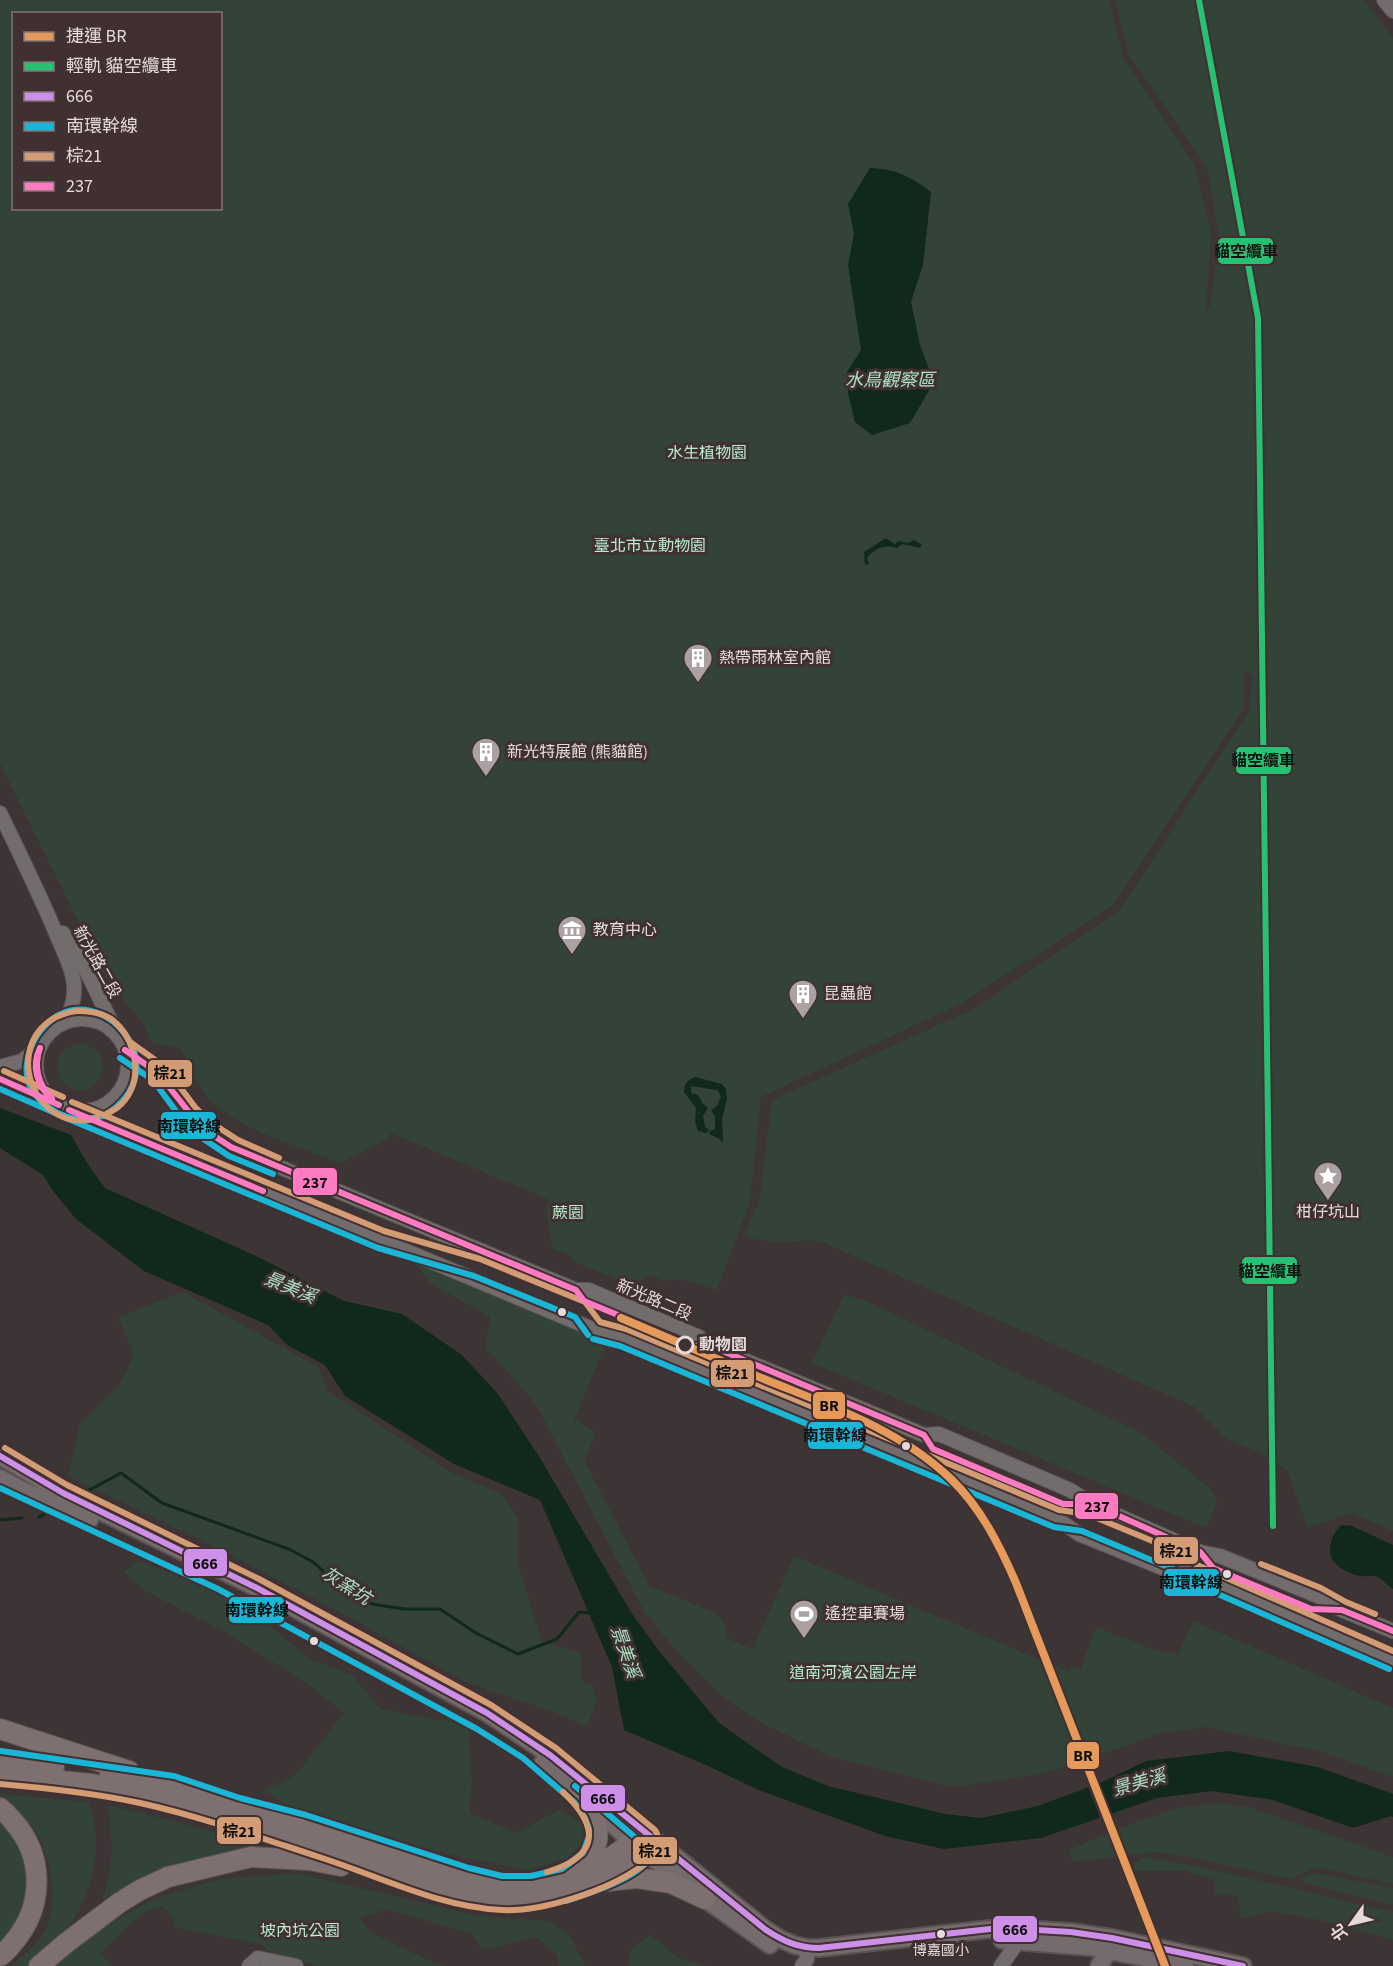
<svg xmlns="http://www.w3.org/2000/svg" width="1393" height="1966" font-family="'Source Sans 3','Noto Sans TC',sans-serif">
<style>
.green{fill:#334338;fill-rule:evenodd}
.water{fill:#11281c}
.pier{fill:#3d3435}
.lines{fill:none;stroke-linecap:round;stroke-linejoin:round}
.stream{stroke:#11281c;stroke-width:3}
.minor-casing{stroke:#5a5253;stroke-width:16}
.major-casing{stroke:#5a5253;stroke-width:20}
.highway-casing{stroke:#5a5253;stroke-width:22}
.minor{stroke:#736c6c;stroke-width:14}
.major{stroke:#766b6c;stroke-width:16}
.highway{stroke:#7e7071;stroke-width:20}
.bus-1-casing{stroke:#413032;stroke-width:10}
.bus-2-casing{stroke:#413032;stroke-width:10}
.bus-3-casing{stroke:#413032;stroke-width:10}
.bus-4-casing{stroke:#413032;stroke-width:10}
.bus-1{stroke:#ce8fe9;stroke-width:6}
.bus-2{stroke:#1ab6d8;stroke-width:6}
.bus-3{stroke:#d39c74;stroke-width:6}
.bus-4{stroke:#fe7ac1;stroke-width:6}
.tram-1-casing{stroke:#413032;stroke-width:10}
.tram-1{stroke:#26c172;stroke-width:6}
.metro-1-casing{stroke:#413032;stroke-width:12}
.metro-1{stroke:#e5995a;stroke-width:8}
.bus-dot{fill:#e6dbdc;stroke:#413032;stroke-width:2}
.stop-dot{fill:#413032;stroke:#e6dbdc;stroke-width:3}
.labels{text-anchor:middle;dominant-baseline:central;stroke-width:6;stroke-linejoin:round;paint-order:stroke}
.bus-label{font-size:14px;fill:#e6dbdc;stroke:#413032}
.park-label{font-size:16px;fill:#b7edcc;stroke:#413032}
.poi-label{font-size:16px;fill:#e6dbdc;stroke:#413032;text-anchor:start}
.street-label{font-size:16px;fill:#e6dbdc;stroke:#413032}
.stop-label{font-size:16px;font-weight:bold;fill:#e6dbdc;stroke:#413032;text-anchor:start}
.water-label{font-size:18px;font-style:italic;fill:#ade3c2;stroke:#413032}
.line-badge{stroke:#413032;stroke-width:2}
.pale-badge-label{font-size:16px;text-anchor:middle;font-weight:bold;fill:#111}
</style>
<rect width="100%" height="100%" fill="#3d3435"/>
<g class="green">
<path d="M 0,0 L 1109,0 L 1123,57 L 1194,164 L 1211,232 L 1206,311 L 1210,305 L 1220,243 L 1207,167 L 1129,55 L 1115,0 L 1364,0 L 1393,38 L 1393,1531 L 1352,1513 L 1308,1528 L 1287,1470 L 1258,1452 L 1227,1439 L 1195,1407 L 820,1241 C 798,1240 763,1245 744,1235 L 759,1201 L 772,1100 L 974,1009 L 1120,910 L 1249,711 L 1252,676 L 1244,669 L 1244,708 L 1112,906 L 960,1004 L 761,1097 L 750,1202 L 717,1290 L 680,1279 L 664,1281 L 650,1275 L 630,1285 L 573,1261 L 571,1256 L 552,1248 L 546,1209 L 550,1200 L 391,1133 L 387,1139 L 341,1163 C 306,1149 229,1126 207,1097 C 196,1083 189,1063 180,1047 L 152,1044 L 145,1026 L 106,978 L 0,763 ZM 14,14 L 220,14 L 220,208 L 14,208 Z"/>
<circle cx="80" cy="1067" r="23"/>
<path d="M 411,1258 L 608,1339 L 574,1419 L 592,1430 L 595,1436 L 584,1460 L 649,1586 L 718,1614 L 725,1625 L 728,1639 L 753,1649 L 794,1556 L 1069,1672 L 1072,1667 L 1080,1670 L 1096,1627 L 1165,1654 L 1167,1651 L 1178,1655 L 1193,1621 L 1393,1708 L 1393,1777 L 1319,1751 L 1204,1727 L 1158,1734 L 1123,1747 L 1045,1773 L 954,1787 L 830,1756 L 758,1721 L 720,1694 L 696,1671 L 662,1634 L 650,1616 L 647,1617 L 540,1412 L 529,1396 L 486,1348 L 490,1317 L 430,1283 Z"/>
<path d="M 183,1292 L 318,1367 L 327,1391 L 452,1473 L 502,1494 L 518,1519 L 518,1564 L 542,1642 L 581,1653 L 581,1681 L 592,1685 L 597,1702 L 587,1726 L 553,1712 L 466,1682 L 336,1610 L 215,1547 L 68,1476 L 80,1424 L 119,1386 L 134,1355 L 118,1317 Z"/>
<path d="M 844,1295 L 862,1299 L 1143,1434 L 1213,1491 L 1217,1503 L 1206,1528 L 812,1363 Z"/>
<path d="M 139,1561 L 241,1602 L 310,1659 L 352,1675 L 381,1709 L 426,1718 L 468,1723 L 472,1783 L 469,1813 L 517,1833 L 559,1810 L 581,1822 L 585,1833 L 581,1844 L 568,1858 L 528,1870 L 446,1854 L 288,1807 L 264,1789 L 285,1781 L 297,1773 L 344,1713 L 306,1683 L 225,1632 L 145,1591 L 124,1572 Z"/>
<path d="M 0,1794 L 89,1802 C 91,1812 96,1824 96,1834 C 98,1867 86,1904 67,1930 C 58,1943 42,1955 31,1966 L 11,1966 C 24,1955 38,1943 46,1929 C 60,1902 51,1846 29,1824 C 21,1816 10,1808 0,1802 Z"/>
<path d="M 1219,1803 L 1252,1808 L 1393,1857 L 1393,1884 L 1315,1867 L 1291,1879 L 1188,1857 L 1156,1852 L 1073,1862 L 1069,1850 L 1120,1828 L 1177,1808 Z"/>
<path d="M 108,1805 L 178,1822 L 276,1850 C 260,1851 245,1851 229,1853 C 184,1858 141,1878 102,1900 C 115,1867 112,1840 108,1805 Z"/>
<path d="M 0,1823 C 21,1840 33,1873 29,1900 C 27,1910 7,1938 0,1948 Z"/>
<path d="M 1143,1857 L 1197,1866 L 1393,1912 L 1393,1940 C 1373,1933 1280,1908 1264,1913 C 1254,1916 1252,1917 1241,1918 L 1238,1896 L 1215,1894 L 1215,1880 L 1186,1871 L 1134,1871 L 1133,1867 L 1135,1862 Z"/>
<path d="M 298,1873 L 477,1916 L 550,1921 L 570,1935 L 585,1966 L 559,1966 L 557,1955 L 536,1937 L 483,1950 L 471,1934 L 387,1909 L 360,1918 L 371,1933 L 430,1961 L 446,1966 L 318,1966 L 269,1951 L 261,1944 L 173,1927 L 174,1920 L 162,1906 L 142,1913 L 101,1953 L 112,1966 L 56,1966 L 77,1945 L 113,1921 L 154,1899 L 221,1879 Z"/>
<path d="M 1316,1873 L 1393,1888 L 1393,1905 L 1302,1882 C 1301,1876 1311,1873 1316,1873 Z"/>
<path d="M 650,1935 L 679,1958 L 706,1966 L 629,1966 L 630,1950 Z"/>
</g>
<g class="water">
<path d="M 870,168 C 896,169 910,176 931,192 L 923,265 L 911,302 L 920,345 L 934,382 L 910,423 L 872,435 L 855,422 L 848,394 L 847,372 L 861,350 L 848,265 L 854,234 L 848,204 Z"/>
<path d="M 886,538 L 895,544 L 899,541 L 908,543 L 914,540 L 922,545 L 920,548 L 902,544 L 897,548 C 884,544 875,548 867,558 L 869,564 L 865,565 L 864,552 Z"/>
<path d="M 695,1077 L 722,1084 L 726,1089 L 727,1099 L 722,1119 L 723,1143 L 720,1139 L 709,1134 L 710,1131 L 715,1129 L 715,1117 L 711,1110 L 717,1106 L 721,1096 L 717,1090 L 691,1086 L 691,1093 L 698,1095 L 703,1104 L 708,1108 L 703,1116 L 705,1127 L 709,1130 L 707,1133 L 698,1131 L 695,1121 L 696,1108 L 684,1092 C 685,1083 687,1080 695,1077 Z"/>
<path d="M 0,1108 L 71,1135 L 89,1166 L 105,1188 L 258,1257 L 344,1301 L 402,1314 L 462,1355 L 498,1394 L 540,1458 L 632,1614 L 659,1651 L 719,1723 L 782,1767 L 828,1786 L 945,1814 L 981,1818 L 1038,1806 L 1102,1782 L 1146,1761 L 1229,1751 L 1318,1767 L 1393,1794 L 1393,1817 L 1391,1816 L 1353,1828 L 1273,1800 L 1212,1791 L 1157,1798 L 1041,1838 L 944,1849 L 885,1836 L 761,1791 L 706,1765 L 624,1730 L 612,1667 L 540,1500 L 454,1464 L 345,1396 L 325,1365 L 287,1345 L 268,1325 L 144,1271 L 76,1219 L 53,1191 L 43,1175 L 0,1148 Z"/>
<path d="M 1341,1525 L 1352,1526 L 1393,1545 L 1393,1589 C 1388,1586 1384,1580 1378,1577 C 1373,1575 1366,1577 1360,1576 C 1347,1573 1330,1565 1330,1550 C 1330,1540 1334,1533 1341,1525 Z"/>
</g>
<path class="pier" d="M 1097,1781 L 1111,1817 L 1101,1820 L 1087,1784 Z"/>
<g class="lines">
<g class="stream">
<path d="M 82,1494 L 121,1473 L 162,1503 L 291,1550 L 313,1562 L 335,1582 L 372,1604 L 404,1609 L 440,1609 L 476,1633 L 518,1654 L 557,1639 L 579,1612 L 592,1613"/>
<path d="M 39,1517 L 53,1510"/>
<path d="M 0,1520 L 22,1518"/>
</g>
<g class="minor-casing">
<g id="minor">
<path d="M 1384,0 L 1393,11"/>
<path d="M 0,813 C 20,854 40,895 58,938 C 64,953 73,969 74,985 C 75,1001 71,1012 62,1024"/>
<path d="M 63,933 L 83,964 L 116,1032"/>
<circle cx="82" cy="1065" r="46"/>
<path d="M 125,1050 L 158,1073 L 196,1121 L 211,1134 L 231,1147 L 576,1290 L 589,1290 L 699,1337 L 708,1345 L 924,1435 L 939,1434 L 1070,1490 L 1092,1504 L 1200,1552 L 1220,1556 L 1318,1596 L 1342,1610 L 1393,1631"/>
<path d="M 0,1067 L 22,1061 L 40,1047"/>
<path d="M 0,1079 L 50,1101"/>
<path d="M 69,1110 L 595,1330 L 623,1337 L 1057,1519 L 1079,1534 L 1175,1573 L 1192,1573 L 1393,1661"/>
<path d="M 249,1966 L 258,1958 L 296,1966"/>
<path d="M 802,1966 L 807,1959 L 807,1948"/>
<path d="M 1001,1966 L 1019,1940 L 1020,1934"/>
</g>
</g>
<g class="major-casing">
<g id="major">
<path d="M 0,1456 L 63,1493 L 255,1587 L 487,1713 L 550,1755 L 766,1930 L 780,1939 L 794,1945 L 807,1948 L 819,1948 L 990,1929 L 1020,1929 L 1071,1932 L 1112,1938 L 1243,1966"/>
<path d="M 0,1478 L 23,1490 L 90,1519"/>
<path d="M 543,1762 L 632,1842 L 705,1899 L 770,1945"/>
<path d="M 1002,1940 L 1090,1947 L 1185,1966"/>
<path d="M 1099,1966 L 1109,1950 L 1111,1942"/>
</g>
</g>
<g class="highway-casing">
<g id="highway">
<path d="M 0,1729 L 129,1771"/>
<path d="M 0,1760 L 54,1767"/>
<path d="M 0,1775 L 92,1784 L 163,1800 L 347,1857 L 445,1891 L 476,1898 L 503,1901 L 530,1900 L 598,1882 L 637,1878 L 671,1883 L 705,1899"/>
<path d="M 110,1775 L 172,1785 L 237,1807 L 303,1824 L 467,1877 L 501,1885 L 532,1885 L 566,1877 L 591,1867 L 613,1856 L 632,1842"/>
<path d="M 0,1808 C 5,1812 9,1816 13,1821 C 45,1857 44,1907 13,1943 C 9,1948 5,1953 0,1956"/>
<path d="M 578,1869 C 607,1843 600,1825 581,1796"/>
<path d="M 602,1877 L 631,1862 L 644,1852"/>
<path d="M 39,1966 L 66,1943 L 119,1903 L 140,1890 L 168,1877 L 251,1857 L 309,1860 L 341,1866"/>
</g>
</g>
<use href="#minor" class="minor"/>
<use href="#major" class="major"/>
<use href="#highway" class="highway"/>
<g class="bus-1-casing">
<path id="bus-1" d="M 0,1456 L 63,1493 L 255,1587 L 487,1713 L 550,1755 L 766,1930 C 783,1941 798,1948 819,1948 L 990,1929 L 1020,1929 L 1071,1932 L 1112,1938 L 1243,1966"/>
</g>
<g class="bus-2-casing">
<g id="bus-2">
<path d="M 120,1058 L 153,1080 L 181,1118 L 199,1136 L 229,1156 L 273,1174"/>
<path d="M 0,1089 L 55,1113"/>
<path d="M 100,1117 C 93,1118 85,1120 77,1119 C 51,1115 23,1093 27,1064 C 29,1046 36,1033 50,1021 C 101,978 182,1068 104,1116"/>
<path d="M 66,1118 L 378,1248 L 474,1276 L 575,1317 L 588,1335"/>
<path d="M 593,1339 L 620,1346 L 1054,1527 L 1082,1531 L 1175,1570 L 1188,1581 L 1389,1669"/>
<path d="M 0,1488 L 218,1589 L 477,1729 L 523,1758 L 574,1802 L 585,1818 L 589,1829 L 589,1836 L 583,1853 L 562,1869 L 531,1876 L 502,1876 L 469,1868 L 306,1815 L 240,1798 L 174,1776 L 1,1751"/>
<path d="M 575,1786 L 643,1844"/>
<path d="M 566,1901 C 590,1893 636,1879 651,1857 C 655,1852 656,1845 658,1839"/>
</g>
</g>
<g class="bus-3-casing">
<g id="bus-3">
<path d="M 130,1042 L 165,1067 L 195,1107 L 210,1122 L 238,1140 L 279,1158"/>
<path d="M 4,1071 L 63,1097"/>
<path d="M 72,1102 L 384,1231 L 480,1259 L 585,1302 L 600,1322 L 626,1329 L 1059,1510 L 1087,1514 L 1184,1554 L 1197,1565 L 1393,1651"/>
<path d="M 97,1118 C 36,1136 0,1048 56,1017 C 64,1014 70,1011 78,1011 C 92,1011 106,1013 116,1023 C 139,1045 144,1087 117,1108 C 113,1111 108,1112 105,1115"/>
<path d="M 1261,1564 L 1321,1588 L 1346,1602 L 1375,1614"/>
<path d="M 0,1784 C 47,1788 94,1793 140,1803 C 199,1816 261,1838 319,1857 C 379,1876 438,1907 502,1910 C 542,1912 606,1891 639,1868 C 650,1861 664,1843 655,1830 L 556,1748 L 491,1705 L 259,1579 L 67,1485 L 5,1448"/>
<path d="M 547,1872 C 600,1856 600,1827 563,1792"/>
</g>
</g>
<g class="bus-4-casing">
<g id="bus-4">
<path d="M 40,1048 C 33,1068 38,1084 52,1099"/>
<path d="M 40,1048 C 31,1066 37,1086 52,1099"/>
<path d="M 125,1050 L 158,1073 L 196,1121 L 211,1134 L 231,1147 L 576,1290 L 584,1301 L 693,1346 L 708,1345 L 924,1435 L 933,1449 L 1063,1504 L 1092,1504 L 1200,1552 L 1213,1568 L 1311,1609 L 1342,1610 L 1393,1631"/>
<path d="M 0,1079 L 59,1105"/>
<path d="M 69,1110 L 263,1191"/>
</g>
</g>
<use href="#bus-1" class="bus-1"/>
<use href="#bus-2" class="bus-2"/>
<use href="#bus-3" class="bus-3"/>
<use href="#bus-4" class="bus-4"/>
<g class="tram-1-casing">
<path id="tram-1" d="M 1199,0 L 1258,318 L 1273,1526"/>
</g>
<use href="#tram-1" class="tram-1"/>
<g class="metro-1-casing">
<path id="metro-1" d="M 621,1318 C 669,1338 716,1359 764,1379 C 830,1406 899,1429 951,1479 C 981,1508 1000,1546 1016,1583 L 1165,1966"/>
</g>
<use href="#metro-1" class="metro-1"/>
</g>
<defs>
<g id="building-pin" transform="scale(1.5)"><path d="M0 17L-7.5 6A9.5 9.5 0 1 1 7.5 6Z" fill="#aba1a2" stroke="#413032"/><path d="M-4-6H4V6H1V3H-1V6H-4ZM-2.5-4.3h1.7v1.8h-1.7ZM.8-4.3h1.7v1.8H.8ZM-2.5-1h1.7V.8h-1.7ZM.8-1h1.7V.8H.8Z" fill="#fff"/></g>
<g id="museum-pin" transform="scale(1.5)"><path d="M0 17L-7.5 6A9.5 9.5 0 1 1 7.5 6Z" fill="#aba1a2" stroke="#413032"/><path d="M0-6L6-3V-2H-6V-3ZM-5-1h2V3h-2ZM-1-1h2V3h-2ZM3-1h2V3H3ZM-6 4H6V6H-6Z" fill="#fff"/></g>
<g id="sight-pin" transform="scale(1.5)"><path d="M0 17L-7.5 6A9.5 9.5 0 1 1 7.5 6Z" fill="#aba1a2" stroke="#413032"/><path d="M0-6L1.8-2.2L6-1.7L2.9 1.2L3.7 5.4L0 3.3L-3.7 5.4L-2.9 1.2L-6-1.7L-1.8-2.2Z" fill="#fff"/></g>
<g id="stadium-pin" transform="scale(1.5)"><path d="M0 17L-7.5 6A9.5 9.5 0 1 1 7.5 6Z" fill="#aba1a2" stroke="#413032"/><path d="M0-5a6.5 5 0 1 0 0 10a6.5 5 0 1 0 0-10ZM-3.5-1.8h7v3.6h-7Z" fill="#fff"/></g>
</defs>
<g fill-rule="evenodd">
<use href="#building-pin" x="698" y="658"/>
<use href="#building-pin" x="486" y="752"/>
<use href="#museum-pin" x="572" y="930"/>
<use href="#building-pin" x="803" y="994"/>
<use href="#sight-pin" x="1328" y="1176"/>
<use href="#stadium-pin" x="804" y="1614"/>
</g>
<g class="bus-dot">
<circle cx="562" cy="1312" r="5"/>
<circle cx="906" cy="1446" r="5"/>
<circle cx="1227" cy="1574" r="5"/>
<circle cx="314" cy="1641" r="5"/>
<circle cx="941" cy="1934" r="5"/>
</g>
<circle class="stop-dot" cx="685" cy="1345" r="8"/>
<g class="labels">
<g class="bus-label">
<text x="941" y="1951">博嘉國小</text>
</g>
<g class="park-label">
<text x="707" y="453">水生植物園</text>
<text x="650" y="546">臺北市立動物園</text>
<text x="568" y="1213">蕨園</text>
<text x="853" y="1673">道南河濱公園左岸</text>
<text x="300" y="1931">坡內坑公園</text>
</g>
<g class="poi-label">
<text x="719" y="658">熱帶雨林室內館</text>
<text x="507" y="752">新光特展館 (熊貓館)</text>
<text x="593" y="930">教育中心</text>
<text x="824" y="994">昆蟲館</text>
<text x="1328" y="1212" text-anchor="middle">柑仔坑山</text>
<text x="825" y="1614">遙控車賽場</text>
</g>
<g class="street-label">
<text transform="translate(97 962) rotate(61)">新光路二段</text>
<text transform="translate(654 1300) rotate(23)">新光路二段</text>
</g>
<g class="stop-label">
<text x="699" y="1345">動物園</text>
</g>
<g class="water-label">
<text x="890" y="380">水鳥觀察區</text>
<text transform="translate(290 1288) rotate(22)">景美溪</text>
<text transform="translate(346 1586) rotate(32)">灰窯坑</text>
<text transform="translate(625 1652) rotate(71)">景美溪</text>
<text transform="translate(1139 1783) rotate(-16)">景美溪</text>
</g>
</g>
<g class="line-badge">
<rect x="1217" y="237" width="57" height="28" rx="6" fill="#26c172"/>
<rect x="1235" y="746" width="57" height="29" rx="6" fill="#26c172"/>
<rect x="147" y="1059" width="46" height="29" rx="6" fill="#d39c74"/>
<rect x="160" y="1111" width="57" height="29" rx="6" fill="#1ab6d8"/>
<rect x="292" y="1167" width="46" height="29" rx="6" fill="#fe7ac1"/>
<rect x="1241" y="1256" width="57" height="29" rx="6" fill="#26c172"/>
<rect x="710" y="1359" width="45" height="29" rx="6" fill="#d39c74"/>
<rect x="812" y="1391" width="34" height="29" rx="6" fill="#e5995a"/>
<rect x="807" y="1421" width="57" height="29" rx="6" fill="#1ab6d8"/>
<rect x="1074" y="1492" width="45" height="28" rx="6" fill="#fe7ac1"/>
<rect x="1153" y="1536" width="46" height="29" rx="6" fill="#d39c74"/>
<rect x="183" y="1548" width="45" height="29" rx="6" fill="#ce8fe9"/>
<rect x="1163" y="1568" width="57" height="29" rx="6" fill="#1ab6d8"/>
<rect x="228" y="1596" width="57" height="28" rx="6" fill="#1ab6d8"/>
<rect x="1066" y="1741" width="34" height="29" rx="6" fill="#e5995a"/>
<rect x="580" y="1784" width="46" height="28" rx="6" fill="#ce8fe9"/>
<rect x="216" y="1816" width="46" height="29" rx="6" fill="#d39c74"/>
<rect x="632" y="1836" width="46" height="29" rx="6" fill="#d39c74"/>
<rect x="992" y="1915" width="46" height="28" rx="6" fill="#ce8fe9"/>
</g>
<g class="pale-badge-label">
<text x="1246" y="257">貓空纜車</text>
<text x="1263" y="766">貓空纜車</text>
<text x="170" y="1079">棕21</text>
<text x="189" y="1132">南環幹線</text>
<text x="315" y="1188">237</text>
<text x="1270" y="1277">貓空纜車</text>
<text x="732" y="1379">棕21</text>
<text x="829" y="1411">BR</text>
<text x="835" y="1441">南環幹線</text>
<text x="1097" y="1512">237</text>
<text x="1176" y="1557">棕21</text>
<text x="205" y="1569">666</text>
<text x="1191" y="1588">南環幹線</text>
<text x="257" y="1616">南環幹線</text>
<text x="1083" y="1761">BR</text>
<text x="603" y="1804">666</text>
<text x="239" y="1837">棕21</text>
<text x="655" y="1857">棕21</text>
<text x="1015" y="1935">666</text>
</g>
<rect x="12" y="12" width="210" height="198" fill="#413032" stroke="#837476" stroke-width="1.5"/>
<rect x="24" y="32" width="30" height="9" fill="#e5995a" stroke="#837476" stroke-width="1.5"/>
<text x="66" y="42" font-size="18" fill="#e6dbdc">捷運 BR</text>
<rect x="24" y="62" width="30" height="9" fill="#26c172" stroke="#837476" stroke-width="1.5"/>
<text x="66" y="72" font-size="18" fill="#e6dbdc">輕軌 貓空纜車</text>
<rect x="24" y="92" width="30" height="9" fill="#ce8fe9" stroke="#837476" stroke-width="1.5"/>
<text x="66" y="102" font-size="18" fill="#e6dbdc">666</text>
<rect x="24" y="122" width="30" height="9" fill="#1ab6d8" stroke="#837476" stroke-width="1.5"/>
<text x="66" y="132" font-size="18" fill="#e6dbdc">南環幹線</text>
<rect x="24" y="152" width="30" height="9" fill="#d39c74" stroke="#837476" stroke-width="1.5"/>
<text x="66" y="162" font-size="18" fill="#e6dbdc">棕21</text>
<rect x="24" y="182" width="30" height="9" fill="#fe7ac1" stroke="#837476" stroke-width="1.5"/>
<text x="66" y="192" font-size="18" fill="#e6dbdc">237</text>
<g transform="translate(1351 1924) rotate(236)" stroke="#413032" stroke-width="4.5" paint-order="stroke">
<path d="M0-4.5L10 22L0 15L-10 22Z" fill="#e6dbdc"/>
<text y="-9" font-size="16" font-weight="bold" text-anchor="middle" fill="#e6dbdc">北</text>
</g>
</svg>
